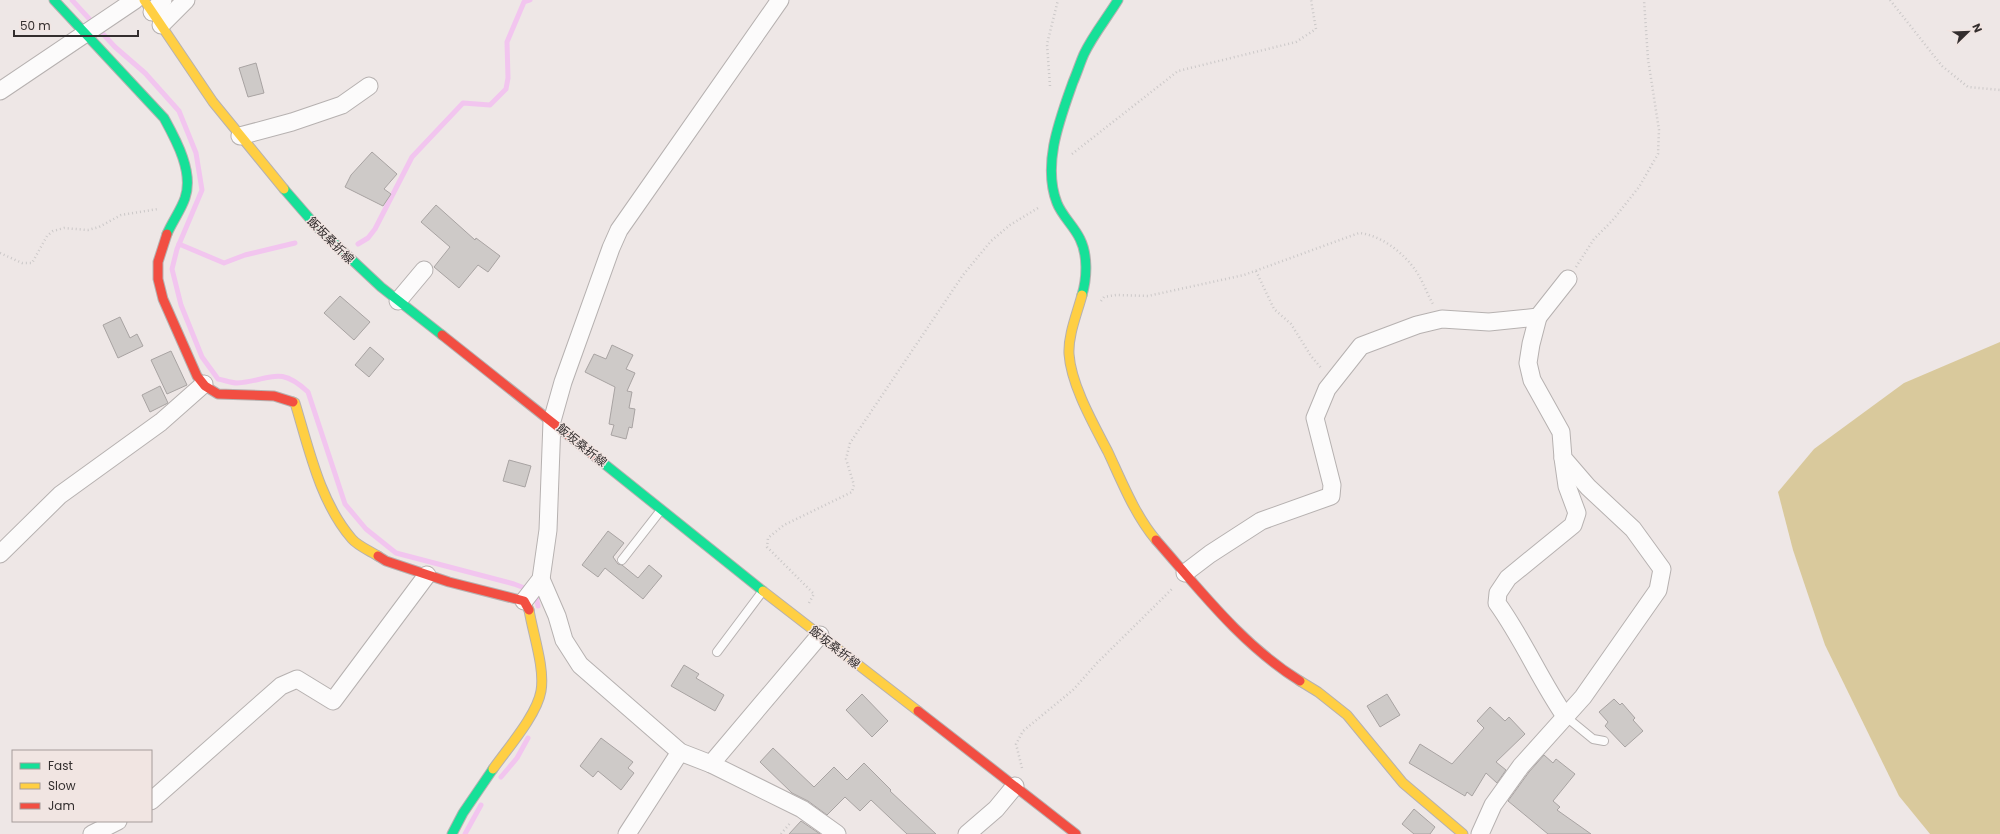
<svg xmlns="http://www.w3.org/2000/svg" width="2000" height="834" font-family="Poppins,'Noto Sans JP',sans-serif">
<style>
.forest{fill:#d9c99c}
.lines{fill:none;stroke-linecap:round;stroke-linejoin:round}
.stream{stroke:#f2c5ef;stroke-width:5}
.building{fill:#cecac8;stroke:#a8a3a2}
.lane-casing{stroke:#b6b1b0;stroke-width:10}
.street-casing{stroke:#b6b1b0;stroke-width:19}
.fast-casing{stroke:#b6b1b0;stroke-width:11}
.slow-casing{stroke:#b6b1b0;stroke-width:11}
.jam-casing{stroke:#b6b1b0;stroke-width:11}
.path{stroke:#cbc8c8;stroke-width:2.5;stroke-dasharray:1 3;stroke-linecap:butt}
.lane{stroke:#fcfbfb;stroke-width:8}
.street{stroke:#fcfbfb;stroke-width:17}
.fast{stroke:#16e098;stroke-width:9}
.slow{stroke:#ffcf43;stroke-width:9}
.jam{stroke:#f24e42;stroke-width:9}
.labels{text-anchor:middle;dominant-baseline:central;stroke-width:3;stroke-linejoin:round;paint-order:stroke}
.street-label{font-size:12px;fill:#332e2e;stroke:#f1e5e2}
</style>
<rect width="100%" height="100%" fill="#eee7e6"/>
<path class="forest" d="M 2000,342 L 2000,834 L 1930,834 L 1899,796 L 1825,645 L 1793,550 L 1778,492 L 1814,449 L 1904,383 Z"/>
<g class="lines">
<g class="stream">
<path d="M 72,0 L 115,47 L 145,73 L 179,111 L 196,153 L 202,190 L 177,249 L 172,269 L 181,305 L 202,357 L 218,379 C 224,380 231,383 237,383 C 270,381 278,364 308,392 L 345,504 L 366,529 L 396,553 L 514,584 L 535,592 L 538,606"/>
<path d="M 179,244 L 224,263 L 245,255 L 295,243"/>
<path d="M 358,244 L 368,238 L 375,229 L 412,157 L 463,103 L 490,105 L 506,89 L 508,78 L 507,42 L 524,2 L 530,0"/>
<path d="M 501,777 L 517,758 L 528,738"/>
<path d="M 465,834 L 481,805"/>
</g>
</g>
<g class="building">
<path d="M 256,63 L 264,93 L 248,97 L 239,68 Z"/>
<path d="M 372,152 L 397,174 L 384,189 L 391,194 L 383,206 L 345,187 L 351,175 Z"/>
<path d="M 436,205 L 475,240 L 476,238 L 500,256 L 488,272 L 478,265 L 459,288 L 434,267 L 450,247 L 421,222 Z"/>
<path d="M 340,296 L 370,322 L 354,340 L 324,313 Z"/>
<path d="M 120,317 L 130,338 L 137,334 L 143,346 L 118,358 L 103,325 Z"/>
<path d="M 612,345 L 633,355 L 626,369 L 635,373 L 627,391 L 632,392 L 629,408 L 635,409 L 632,428 L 629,427 L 626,439 L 611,435 L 614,425 L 609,424 L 615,387 L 585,372 L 594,354 L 606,359 Z"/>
<path d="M 370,347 L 384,359 L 369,377 L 355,365 Z"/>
<path d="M 171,351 L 187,385 L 167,394 L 151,360 Z"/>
<path d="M 160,386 L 168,403 L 150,412 L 142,395 Z"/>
<path d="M 509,460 L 531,466 L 525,487 L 503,481 Z"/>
<path d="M 608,531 L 624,543 L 613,557 L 618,564 L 622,565 L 638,578 L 649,565 L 662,576 L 643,599 L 605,568 L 598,577 L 582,565 Z"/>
<path d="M 684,665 L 699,674 L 696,678 L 724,695 L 715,711 L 671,686 Z"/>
<path d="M 862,694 L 888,721 L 872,737 L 846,710 Z"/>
<path d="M 1387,694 L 1400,715 L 1380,727 L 1367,706 Z"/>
<path d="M 1614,699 L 1620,705 L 1622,703 L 1635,718 L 1633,720 L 1643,731 L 1625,747 L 1605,726 L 1608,722 L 1599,712 Z"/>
<path d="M 1490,707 L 1505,721 L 1509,717 L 1525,734 L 1496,762 L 1506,770 L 1497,783 L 1486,773 L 1472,796 L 1467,792 L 1465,796 L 1409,763 L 1420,744 L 1452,764 L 1484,728 L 1477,721 Z"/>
<path d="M 601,738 L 633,762 L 628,768 L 634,773 L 621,790 L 598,771 L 593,777 L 580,766 Z"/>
<path d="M 773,748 L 814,787 L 834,767 L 847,780 L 864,763 L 891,790 L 890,791 L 936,834 L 907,834 L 871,800 L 860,811 L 845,797 L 827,815 L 808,801 L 792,793 L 760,762 Z"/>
<path d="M 1544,755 L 1553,763 L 1556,759 L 1575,774 L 1553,801 L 1560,807 L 1557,810 L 1591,834 L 1548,834 L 1508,801 L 1529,772 Z"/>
<path d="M 1414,809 L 1435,827 L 1430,834 L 1414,834 L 1402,824 Z"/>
<path d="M 801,821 L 820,834 L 789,834 Z"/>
</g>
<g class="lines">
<g class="lane-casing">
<g id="lane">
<path d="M 622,560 L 661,510"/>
<path d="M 717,652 L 762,592"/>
<path d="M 1565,716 L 1593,739 L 1604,741"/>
</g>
</g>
<g class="street-casing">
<g id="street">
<path d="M 152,12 L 163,0"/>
<path d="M 161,25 L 186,0"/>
<path d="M 0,91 L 135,0"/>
<path d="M 240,136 L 292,122 L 342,105 L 369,86"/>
<path d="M 398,301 L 424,270"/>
<path d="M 1563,458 L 1567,486 L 1577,513 L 1573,525 L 1508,578 L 1498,593 L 1497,603 C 1523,639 1540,680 1565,716"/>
<path d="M 0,554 L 60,495 L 161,422 L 204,384"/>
<path d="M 1185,573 L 1210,554 L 1261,521 L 1331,496 L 1332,485 L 1315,418 L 1327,389 L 1361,346 L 1417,325 L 1442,319 L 1489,322 L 1538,317 L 1568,279"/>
<path d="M 541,579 L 557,616 L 564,640 L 580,665 L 680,752 L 711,764 L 802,809 L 837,834"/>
<path d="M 524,601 L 541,579 L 548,530 L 552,421 L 563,382 L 611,248 L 619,230 L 780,0"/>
<path d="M 711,764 L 820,635"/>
<path d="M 151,801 L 281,686 L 297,679 L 333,701 L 427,575"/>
<path d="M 92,834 L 118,821"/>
<path d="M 627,834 L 680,752"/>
<path d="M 967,834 L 996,809 L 1015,786"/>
<path d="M 1480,834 L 1493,805 L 1521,766 L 1583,697 L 1658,590 L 1662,569 L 1633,529 L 1588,487 L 1563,458 L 1561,432 L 1532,380 L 1528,363 L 1531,344 L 1538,317"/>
</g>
</g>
<g class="fast-casing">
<g id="fast">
<path d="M 54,0 L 164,118 C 176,140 194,172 185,198 C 181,210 172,222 167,234"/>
<path d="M 284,189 L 317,227 L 381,287 L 442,335"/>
<path d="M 1082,295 C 1087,278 1088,255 1080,239 C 1074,226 1062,216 1057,203 C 1042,164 1060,119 1073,82 C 1077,73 1080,63 1084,54 C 1093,35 1107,18 1118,0"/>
<path d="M 597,458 L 763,591"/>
<path d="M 452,834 L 463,813 L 493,769"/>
</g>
</g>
<g class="slow-casing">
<g id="slow">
<path d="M 144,0 L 213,102 L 284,189"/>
<path d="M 1082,295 C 1077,314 1068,335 1069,354 C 1071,385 1094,425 1108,452 C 1122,482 1135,515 1156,540"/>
<path d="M 293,402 L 295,403 C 309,449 320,502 352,539 C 358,546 370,551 378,556"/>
<path d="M 763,591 L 918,711"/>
<path d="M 1300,681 L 1318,692 L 1347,715 L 1403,783 L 1463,834"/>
<path d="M 493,769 C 507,749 537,715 541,691 C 545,668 533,634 529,610"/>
</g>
</g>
<g class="jam-casing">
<g id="jam">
<path d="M 167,234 L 158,262 L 158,279 L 163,299 L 197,376 L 205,386 L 218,394 L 274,396 L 293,402"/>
<path d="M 442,335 L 597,458"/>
<path d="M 1156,540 C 1200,590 1242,645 1300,681"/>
<path d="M 378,556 L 386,561 L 449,582 L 524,601 L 529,610"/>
<path d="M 918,711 L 1076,834"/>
</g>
</g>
<g class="path">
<path d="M 1890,0 L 1942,66 L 1968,87 L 2000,90"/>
<path d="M 1050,86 L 1047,44 L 1058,0"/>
<path d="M 1072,154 L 1178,71 L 1296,42 L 1316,29 L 1311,0"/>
<path d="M 0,253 L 22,263 L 32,263 L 47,236 L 53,231 L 64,228 L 88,230 L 99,227 L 121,215 L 158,209"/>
<path d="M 1576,267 L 1594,239 L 1612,221 L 1639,187 L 1658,154 L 1659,130 L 1648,59 L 1644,0"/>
<path d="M 1256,271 L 1274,309 L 1291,324 L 1311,356 L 1322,369"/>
<path d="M 1101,301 L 1104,297 L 1116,295 L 1148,296 L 1244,275 L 1359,233 C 1381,235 1404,253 1416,271 C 1423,281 1427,294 1433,304"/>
<path d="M 809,603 L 814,594 L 767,547 L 768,538 L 784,525 L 852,492 L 854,485 L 846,459 L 850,443 L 963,275 L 991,241 L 1010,225 L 1038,208"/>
<path d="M 1022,768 L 1016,744 L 1023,731 L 1073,690 L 1097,663 L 1173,588"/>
<path d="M 781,834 L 791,822"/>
</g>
<use href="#lane" class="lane"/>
<use href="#street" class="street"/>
<use href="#fast" class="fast"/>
<use href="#slow" class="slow"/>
<use href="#jam" class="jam"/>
</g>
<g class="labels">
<g class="street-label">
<text transform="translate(331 240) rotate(45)">飯坂桑折線</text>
<text transform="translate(582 445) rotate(39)">飯坂桑折線</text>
<text transform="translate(835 647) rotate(38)">飯坂桑折線</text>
</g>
</g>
<rect x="12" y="750" width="140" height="72" fill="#f1e5e2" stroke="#a59c9a"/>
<rect x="20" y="763" width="20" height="6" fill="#16e098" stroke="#a59c9a"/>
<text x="48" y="770" font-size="12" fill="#332e2e">Fast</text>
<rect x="20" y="783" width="20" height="6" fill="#ffcf43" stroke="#a59c9a"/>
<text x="48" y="790" font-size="12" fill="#332e2e">Slow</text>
<rect x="20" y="803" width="20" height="6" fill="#f24e42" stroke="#a59c9a"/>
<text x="48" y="810" font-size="12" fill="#332e2e">Jam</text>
<g transform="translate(1968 32) rotate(67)" stroke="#f1e5e2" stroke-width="3" paint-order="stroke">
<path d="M0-3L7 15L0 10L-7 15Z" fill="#332e2e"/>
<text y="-6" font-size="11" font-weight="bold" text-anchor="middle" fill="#332e2e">N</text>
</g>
<path d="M14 30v6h124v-6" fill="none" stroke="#332e2e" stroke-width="2"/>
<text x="20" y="30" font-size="12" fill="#332e2e" stroke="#f1e5e2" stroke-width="3" paint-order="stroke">50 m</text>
</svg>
